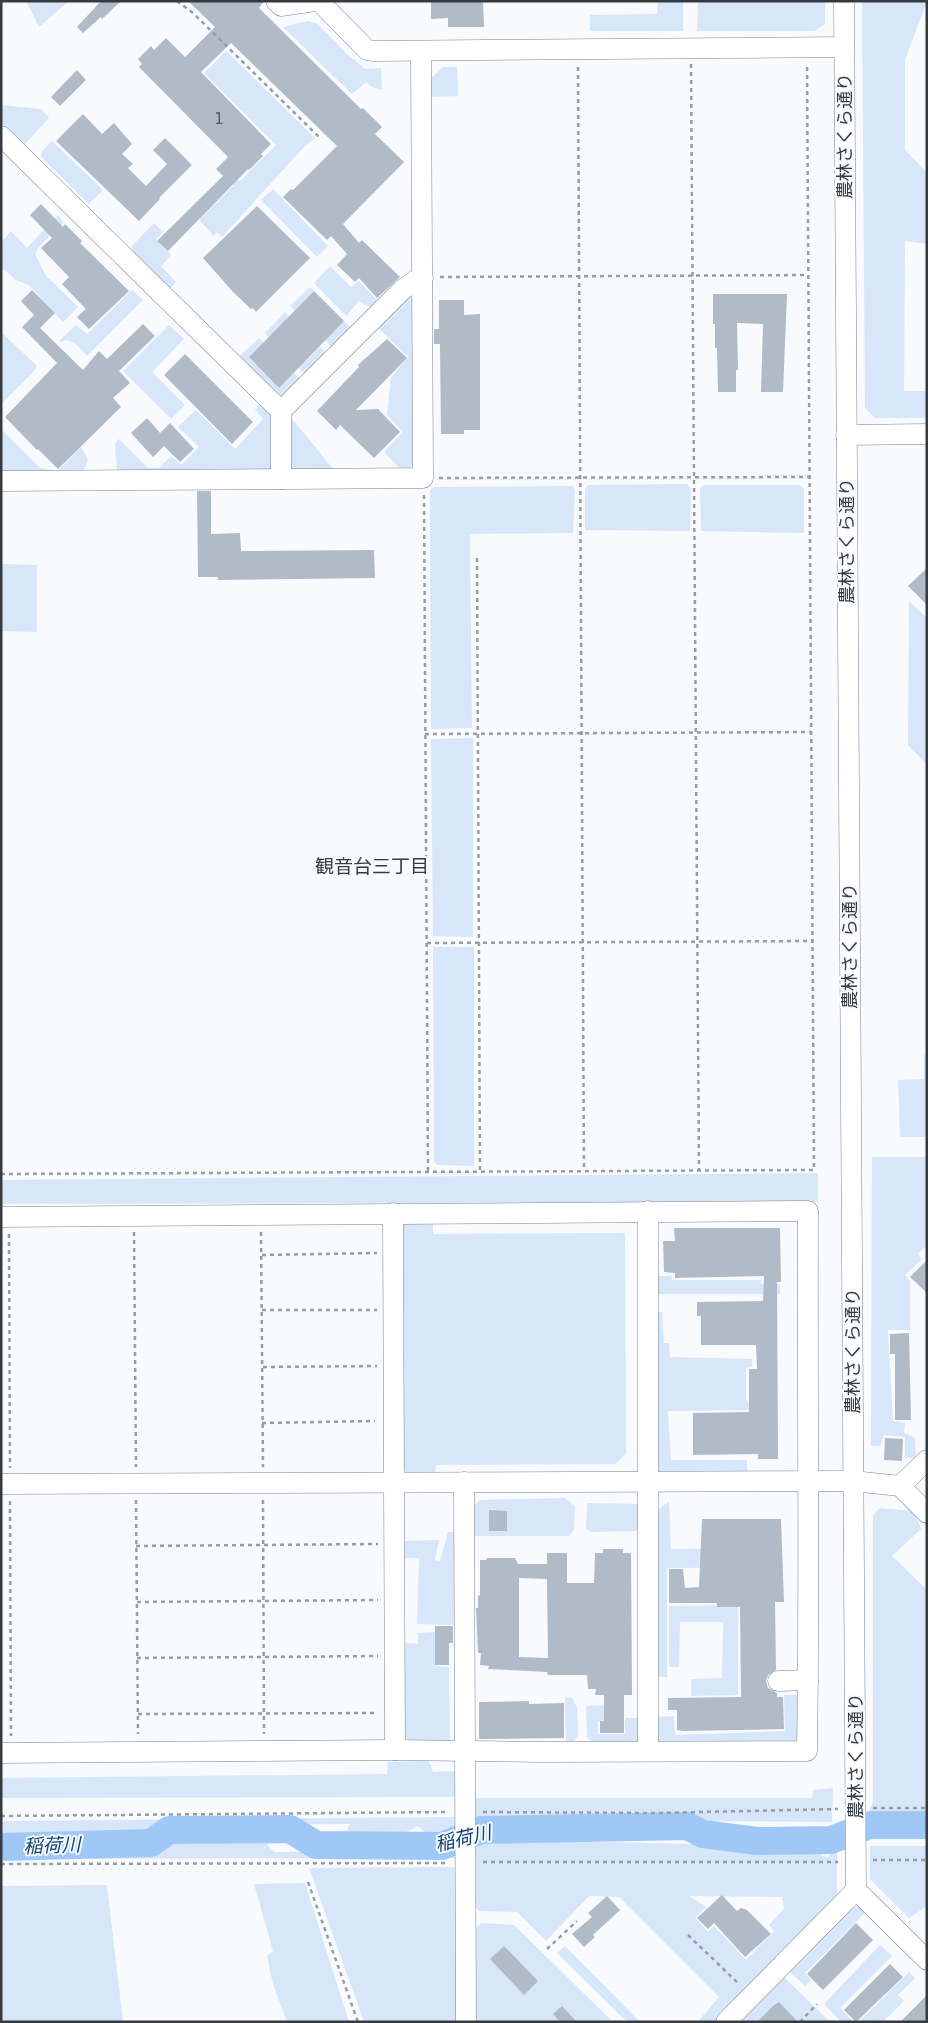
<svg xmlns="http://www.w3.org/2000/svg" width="928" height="2023" font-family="'DejaVu Sans','Noto Sans JP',sans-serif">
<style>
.green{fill:#d7e6f9;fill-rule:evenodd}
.water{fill:#a0c8f7}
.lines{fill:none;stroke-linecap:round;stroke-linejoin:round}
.river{stroke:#a0c8f7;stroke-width:28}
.building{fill:#b0bbc7;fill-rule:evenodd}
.minor-casing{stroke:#79828e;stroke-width:21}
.path{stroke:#999ca0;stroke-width:2.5;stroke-dasharray:4 4;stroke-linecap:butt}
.minor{stroke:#fff;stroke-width:20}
.labels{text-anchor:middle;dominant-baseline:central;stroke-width:4;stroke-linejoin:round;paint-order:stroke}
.number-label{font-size:15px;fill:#545b62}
.street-label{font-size:18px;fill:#363b40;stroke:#f8fafd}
.neighbourhood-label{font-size:19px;fill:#363b40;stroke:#f8fafd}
.water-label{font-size:19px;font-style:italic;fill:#0d4275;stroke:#f8fafd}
</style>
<rect width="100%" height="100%" fill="#f8fafd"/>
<g class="green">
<path d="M 26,1 L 69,1 L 39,27 Z"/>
<path d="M 658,1 L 683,1 L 683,31 L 590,31 L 590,15 L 657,14 Z"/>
<path d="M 698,1 L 825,1 L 825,24 L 815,31 L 697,31 Z"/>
<path d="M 862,1 L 927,1 L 905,60 L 905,150 L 927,173 L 927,244 L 905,241 L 904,391 L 927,391 L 927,418 L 875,418 L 865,408 Z"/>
<path d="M 308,21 L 318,24 L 347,54 L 365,69 L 381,68 L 382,90 L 372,87 L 366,82 L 352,94 L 283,27 Z"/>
<path d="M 226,51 L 315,138 L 303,148 L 222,237 L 217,232 L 214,236 L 199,220 L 234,185 L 229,179 L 233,176 L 240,181 L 276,145 L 204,73 Z"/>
<path d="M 442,67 L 457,67 L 458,96 L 429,97 L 428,77 L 433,77 Z"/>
<path d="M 1,105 L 41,109 L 49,118 L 25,144 L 22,143 L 1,123 Z"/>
<path d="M 52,141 L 103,190 L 89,204 L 41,157 L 42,151 Z"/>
<path d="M 273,189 L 328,246 L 317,257 L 261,200 Z"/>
<path d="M 58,215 L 63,222 L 38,248 L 35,254 L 46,276 L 78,307 L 63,322 L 29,285 L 16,280 L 5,270 L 1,270 L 1,243 L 11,231 L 27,248 Z"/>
<path d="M 154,223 L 163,232 L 156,240 L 171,255 L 161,266 L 176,282 L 169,289 L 133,252 L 132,246 Z"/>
<path d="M 330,266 L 351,287 L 359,281 L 377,300 L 370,307 L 359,301 L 346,316 L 314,283 Z"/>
<path d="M 310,287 L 314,291 L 299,306 L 329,336 L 344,321 L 352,329 L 333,348 L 290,306 Z"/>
<path d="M 132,290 L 143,300 L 87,356 L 75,343 L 66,340 L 61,342 L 59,341 L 76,325 L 87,334 Z"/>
<path d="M 409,296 L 413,298 L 414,463 L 409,469 L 403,472 L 384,452 L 403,432 L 387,415 L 391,378 L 408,357 L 376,326 Z"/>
<path d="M 285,312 L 290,317 L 275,332 L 305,362 L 320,347 L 327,354 L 306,375 L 265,333 Z"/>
<path d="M 169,325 L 184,339 L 152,372 L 185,405 L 171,419 L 123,371 Z"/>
<path d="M 1,332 L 36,365 L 36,369 L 1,404 Z"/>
<path d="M 259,338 L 264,342 L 249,357 L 279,387 L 294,373 L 301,380 L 282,401 L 240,360 L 241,355 Z"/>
<path d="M 262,402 L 274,414 L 275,469 L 124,474 L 117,470 L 115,444 L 119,439 L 148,468 L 159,468 L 171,456 L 181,465 L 199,447 L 178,427 L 196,410 L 235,449 L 263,419 L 255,409 Z"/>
<path d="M 288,414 L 335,471 L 290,471 Z"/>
<path d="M 1,429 L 40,468 L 58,471 L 81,447 L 88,459 L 85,468 L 80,472 L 1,474 Z"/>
<path d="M 687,484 L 691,489 L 690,531 L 585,530 L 585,489 L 588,485 Z"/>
<path d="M 704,485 L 800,485 L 804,489 L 804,533 L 701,531 L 700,488 Z"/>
<path d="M 572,486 L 575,490 L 573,533 L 470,534 L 472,728 L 431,729 L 430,490 L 434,487 Z"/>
<path d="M 1,564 L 37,565 L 37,632 L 1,631 Z"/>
<path d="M 909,601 L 927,618 L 927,765 L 908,745 Z"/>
<path d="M 473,738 L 473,937 L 433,936 L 431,739 Z"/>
<path d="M 433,947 L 474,947 L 474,1163 L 473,1166 L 437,1165 L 434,1161 Z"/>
<path d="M 924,1055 L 927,1055 L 927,1137 L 900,1137 L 898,1080 L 924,1079 Z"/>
<path d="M 872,1157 L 927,1157 L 927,1245 L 918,1254 L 922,1259 L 905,1275 L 910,1281 L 910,1330 L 888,1330 L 893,1421 L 905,1423 L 904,1433 L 915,1438 L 916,1458 L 905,1458 L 905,1437 L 884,1435 L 880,1446 L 871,1446 Z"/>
<path d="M 818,1173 L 818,1202 L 1,1204 L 1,1180 Z"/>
<path d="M 433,1219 L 433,1234 L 625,1233 L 626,1454 L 615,1464 L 436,1465 L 435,1473 L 409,1475 L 403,1468 L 403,1224 Z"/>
<path d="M 654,1276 L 671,1276 L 672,1280 L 761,1280 L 761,1284 L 780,1284 L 780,1294 L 654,1294 Z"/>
<path d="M 654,1312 L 662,1312 L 664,1343 L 669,1343 L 670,1357 L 752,1359 L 752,1366 L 746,1368 L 746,1401 L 753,1406 L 753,1410 L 668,1411 L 671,1460 L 747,1460 L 747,1473 L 661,1474 L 656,1469 Z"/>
<path d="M 565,1498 L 575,1506 L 574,1530 L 569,1536 L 475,1536 L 470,1532 L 469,1512 L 479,1500 Z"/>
<path d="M 669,1501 L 671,1549 L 782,1548 L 782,1567 L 667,1568 L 667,1677 L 655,1676 L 657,1511 Z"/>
<path d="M 587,1503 L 640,1504 L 640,1527 L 636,1531 L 590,1532 L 586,1528 Z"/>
<path d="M 879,1508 L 914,1511 L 921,1529 L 892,1556 L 927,1590 L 927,1821 L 870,1822 L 869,1812 L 873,1802 L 873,1516 Z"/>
<path d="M 448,1532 L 458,1532 L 457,1625 L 417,1624 L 419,1558 L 403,1558 L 403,1541 L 439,1540 L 435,1560 L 440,1561 Z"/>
<path d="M 738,1605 L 738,1695 L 691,1696 L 691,1679 L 722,1678 L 723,1622 L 680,1622 L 679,1667 L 669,1667 L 669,1606 Z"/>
<path d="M 435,1632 L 435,1666 L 449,1667 L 450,1742 L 408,1740 L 405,1736 L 404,1643 L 418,1644 L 418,1633 Z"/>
<path d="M 784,1695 L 797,1695 L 798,1739 L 796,1742 L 659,1742 L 655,1738 L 654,1717 L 674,1716 L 675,1735 L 785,1731 Z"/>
<path d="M 565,1697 L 572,1698 L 577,1707 L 578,1736 L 572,1743 L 566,1744 Z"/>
<path d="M 621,1705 L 621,1720 L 598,1721 L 598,1734 L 625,1734 L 625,1718 L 639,1718 L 640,1739 L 636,1744 L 595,1745 L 587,1737 L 586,1706 Z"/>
<path d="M 429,1761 L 433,1772 L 458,1771 L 458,1797 L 1,1798 L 1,1778 L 387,1774 L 388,1762 Z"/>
<path d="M 833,1788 L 832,1822 L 483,1819 L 476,1816 L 476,1798 L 812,1798 L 813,1790 Z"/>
<path d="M 456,1817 L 456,1829 L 446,1838 L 431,1838 L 418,1826 L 398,1836 L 324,1839 L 347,1830 L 350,1824 L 159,1825 L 146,1833 L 11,1840 L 1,1838 L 1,1821 Z"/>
<path d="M 289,1835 L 290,1839 L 273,1840 L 267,1845 L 274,1852 L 444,1852 L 457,1847 L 457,1858 L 1,1859 L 1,1854 L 157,1850 L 168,1836 Z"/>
<path d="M 474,1839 L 820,1847 L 821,1856 L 829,1857 L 830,1849 L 837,1849 L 837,1898 L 715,2022 L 701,2022 L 700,2019 L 719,1997 L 619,1897 L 589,1896 L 546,1941 L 517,1912 L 479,1911 L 475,1906 ZM 689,1896 L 782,1897 L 784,1909 L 769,1925 L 774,1931 L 746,1960 L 714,1926 L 708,1932 L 695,1918 L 706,1907 Z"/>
<path d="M 870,1846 L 927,1846 L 927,1906 L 909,1918 L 870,1879 Z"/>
<path d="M 459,1867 L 459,2022 L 364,2022 L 309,1868 Z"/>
<path d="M 305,1883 L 349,2022 L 287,2022 L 273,1984 L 267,1956 L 273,1951 L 254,1884 Z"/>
<path d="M 107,1885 L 123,2022 L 1,2022 L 1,1886 Z"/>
<path d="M 848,1907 L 863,1907 L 867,1911 L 805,1973 L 811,1980 L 805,1986 L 788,1970 Z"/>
<path d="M 481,1923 L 514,1925 L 613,2022 L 473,2022 L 476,1928 Z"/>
<path d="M 880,1945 L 892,1956 L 840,2008 L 854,2022 L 841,2022 L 824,2004 Z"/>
<path d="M 565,1946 L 640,2022 L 627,2022 L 557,1953 Z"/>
<path d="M 909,1972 L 915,1978 L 898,1995 L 904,2001 L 883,2022 L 859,2022 Z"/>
<path d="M 782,1975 L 830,2022 L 736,2022 Z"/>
</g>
<rect class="water" x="870" y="1822" width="57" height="5"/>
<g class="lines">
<path class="river" d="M 1,1847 L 151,1843 L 169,1830 L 290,1829 L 316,1845 L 442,1846 L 481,1830 L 687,1826 L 703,1834 L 757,1841 L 831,1840 L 870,1825 L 927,1825"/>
</g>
<g class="building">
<path d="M 101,1 L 121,1 L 102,19 L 101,17 L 83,33 L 77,27 Z"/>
<path d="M 188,1 L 264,1 L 259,8 L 361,109 L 363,108 L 382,127 L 375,134 L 404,162 L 343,224 L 359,243 L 362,240 L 400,277 L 377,298 L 359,278 L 355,282 L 337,265 L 347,254 L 331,236 L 327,240 L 283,197 L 291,189 L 293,190 L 337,146 L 231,43 L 201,72 L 271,144 L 261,154 L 263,156 L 249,170 L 248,169 L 168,251 L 157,241 L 223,176 L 216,169 L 228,157 L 139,67 L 142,64 L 138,59 L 151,46 L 154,50 L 166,38 L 185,57 L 215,27 Z"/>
<path d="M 431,1 L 483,1 L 484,27 L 448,27 L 448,18 L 431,19 Z"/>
<path d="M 77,70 L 86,80 L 60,106 L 51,97 Z"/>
<path d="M 83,114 L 102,134 L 114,123 L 132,144 L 122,154 L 133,164 L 128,168 L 146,186 L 167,164 L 153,150 L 165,138 L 192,165 L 159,198 L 160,199 L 139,221 L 56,141 Z"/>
<path d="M 41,204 L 63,227 L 65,224 L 82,241 L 80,243 L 129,291 L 89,329 L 77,317 L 86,309 L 62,284 L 69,277 L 41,248 L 52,238 L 30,215 Z"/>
<path d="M 257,206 L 310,258 L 256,312 L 253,308 L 251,309 L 233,292 L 203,258 Z"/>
<path d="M 32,290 L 55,313 L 40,328 L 83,370 L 99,351 L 107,359 L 143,324 L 155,336 L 119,371 L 130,383 L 113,398 L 121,407 L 58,469 L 38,449 L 37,450 L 5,417 L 57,363 L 22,327 L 34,315 L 21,301 Z"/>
<path d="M 314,291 L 344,321 L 279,388 L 249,357 Z"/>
<path d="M 713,294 L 787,294 L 783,392 L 761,392 L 763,324 L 737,323 L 738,370 L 736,370 L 736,392 L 718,392 L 717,348 L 715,348 L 715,324 L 713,324 Z"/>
<path d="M 439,300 L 464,300 L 464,315 L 480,314 L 480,430 L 464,430 L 464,434 L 441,434 L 440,344 L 434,344 L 434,329 L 439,329 Z"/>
<path d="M 387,339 L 407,358 L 356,410 L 378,409 L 400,432 L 374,458 L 340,425 L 336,430 L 317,411 L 359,367 L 358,365 Z"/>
<path d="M 185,354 L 253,422 L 232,444 L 164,375 Z"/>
<path d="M 147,418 L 160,433 L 170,423 L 194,449 L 180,462 L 164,446 L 153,457 L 131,433 Z"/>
<path d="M 197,491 L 211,491 L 211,534 L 240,533 L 241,551 L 374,550 L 375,578 L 218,580 L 218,577 L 198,577 Z"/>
<path d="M 927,568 L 927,605 L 908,586 Z"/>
<path d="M 674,1228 L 780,1228 L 781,1282 L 777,1282 L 778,1459 L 758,1459 L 758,1454 L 693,1455 L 693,1413 L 749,1412 L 749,1369 L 757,1369 L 756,1345 L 701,1345 L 701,1316 L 697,1316 L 697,1302 L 763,1301 L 764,1276 L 675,1278 L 675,1273 L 664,1272 L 663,1241 L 675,1241 Z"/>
<path d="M 927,1260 L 927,1293 L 910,1277 Z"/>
<path d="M 909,1333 L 911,1420 L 895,1420 L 895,1354 L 890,1354 L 890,1334 Z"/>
<path d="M 885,1438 L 903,1439 L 902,1461 L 884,1460 Z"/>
<path d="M 489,1510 L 507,1511 L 507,1531 L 489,1531 Z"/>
<path d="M 702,1519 L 781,1519 L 784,1602 L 775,1602 L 776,1670 L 768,1675 L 766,1681 L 768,1688 L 777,1693 L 777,1697 L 783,1697 L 784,1729 L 683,1731 L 677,1730 L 677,1710 L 668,1710 L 668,1698 L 741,1697 L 740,1607 L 717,1607 L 717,1603 L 669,1603 L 669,1569 L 683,1569 L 685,1588 L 699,1587 Z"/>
<path d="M 603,1549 L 623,1549 L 623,1553 L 631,1553 L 632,1695 L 624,1695 L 624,1733 L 600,1733 L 600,1721 L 604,1721 L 604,1695 L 595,1695 L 596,1689 L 588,1689 L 587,1675 L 548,1675 L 547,1672 L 488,1669 L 489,1666 L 480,1665 L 481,1653 L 478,1653 L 476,1608 L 478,1608 L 478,1596 L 480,1595 L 480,1560 L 486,1560 L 487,1558 L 515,1558 L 518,1564 L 547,1564 L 547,1553 L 567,1553 L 567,1583 L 594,1583 L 595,1553 L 603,1553 ZM 519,1578 L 547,1579 L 548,1658 L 519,1657 Z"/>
<path d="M 435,1626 L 453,1626 L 453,1643 L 449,1643 L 449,1665 L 435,1665 Z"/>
<path d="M 529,1701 L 529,1704 L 564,1703 L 564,1738 L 479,1739 L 479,1702 Z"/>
<path d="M 722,1895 L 737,1911 L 741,1908 L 747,1910 L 771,1934 L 745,1957 L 714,1923 L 708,1929 L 697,1918 Z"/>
<path d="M 607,1896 L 620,1910 L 593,1935 L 595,1937 L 584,1947 L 572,1934 L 592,1917 L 588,1913 Z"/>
<path d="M 856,1923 L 873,1940 L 823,1990 L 807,1974 Z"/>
<path d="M 504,1946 L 538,1981 L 524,1995 L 490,1959 Z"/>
<path d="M 890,1964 L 903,1977 L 856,2022 L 844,2010 Z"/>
<path d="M 927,1995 L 927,2022 L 900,2022 Z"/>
<path d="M 779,2002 L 798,2022 L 757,2022 L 773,2006 Z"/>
<path d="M 562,2006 L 577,2022 L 560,2022 L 553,2014 Z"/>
</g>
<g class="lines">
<g class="minor-casing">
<g id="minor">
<path d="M 276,1 L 281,6 L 315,1"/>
<path d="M 319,1 L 367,50 L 373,51 L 844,47"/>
<path d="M 844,1 L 856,1890"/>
<path d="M 1,136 L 281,411"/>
<path d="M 846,435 L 927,434"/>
<path d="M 281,479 L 281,411 L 402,290 L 416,280 L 423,278"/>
<path d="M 1,481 L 423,478 L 421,51"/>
<path d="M 648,1211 L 648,1751"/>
<path d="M 393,1213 L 395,1750"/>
<path d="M 1,1217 L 808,1211 C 807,1391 810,1571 807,1751 L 540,1752 L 395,1750 L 1,1753"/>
<path d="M 464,1482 L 466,2022"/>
<path d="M 1,1484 L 853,1481 L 900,1486 L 927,1513"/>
<path d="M 900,1486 L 927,1460"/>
<path d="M 778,1681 L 808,1680"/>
<path d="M 856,1890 L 927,1960"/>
<path d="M 726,2022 L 856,1890"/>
</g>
</g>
<g class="path">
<path d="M 177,1 L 193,13 L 320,138"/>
<path d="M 691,64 L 699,1170"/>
<path d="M 578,67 L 584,1171"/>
<path d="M 440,277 L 808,275"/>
<path d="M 439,478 L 809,477"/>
<path d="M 424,495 L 428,1171"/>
<path d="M 477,558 L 480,1171"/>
<path d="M 425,734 L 811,732"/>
<path d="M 427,943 L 812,941"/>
<path d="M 1,1174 L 814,1170 L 807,64"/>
<path d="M 134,1232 L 136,1467"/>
<path d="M 261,1232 L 263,1467"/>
<path d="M 9,1234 L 10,1468"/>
<path d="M 262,1255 L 377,1253"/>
<path d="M 262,1310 L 377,1310"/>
<path d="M 263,1367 L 377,1366"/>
<path d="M 262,1423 L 375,1421"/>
<path d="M 136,1500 L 138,1734"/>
<path d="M 263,1500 L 264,1734"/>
<path d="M 10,1501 L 11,1736"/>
<path d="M 136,1546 L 378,1544"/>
<path d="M 137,1602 L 378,1600"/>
<path d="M 137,1658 L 378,1656"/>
<path d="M 138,1714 L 378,1713"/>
<path d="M 873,1808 L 927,1808"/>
<path d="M 483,1812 L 655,1813 L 838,1809"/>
<path d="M 1,1816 L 448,1812"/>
<path d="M 873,1860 L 927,1860"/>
<path d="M 483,1862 L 838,1862"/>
<path d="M 1,1864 L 448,1863"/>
<path d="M 308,1882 L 358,2022"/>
<path d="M 688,1935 L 739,1984"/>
<path d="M 547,1949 L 577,1921"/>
<path d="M 800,2022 L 817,2004"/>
</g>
<use href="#minor" class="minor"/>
</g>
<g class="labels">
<g class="number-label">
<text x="219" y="119">1</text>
</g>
<g class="street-label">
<text transform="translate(844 136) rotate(-90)">農林さくら通り</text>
<text transform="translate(846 541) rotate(-90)">農林さくら通り</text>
<text transform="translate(849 946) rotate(-90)">農林さくら通り</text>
<text transform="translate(852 1351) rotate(-90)">農林さくら通り</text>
<text transform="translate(855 1756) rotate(-90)">農林さくら通り</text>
</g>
<g class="neighbourhood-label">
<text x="372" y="866">観音台三丁目</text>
</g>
<g class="water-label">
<text transform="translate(463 1838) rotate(-13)">稲荷川</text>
<text transform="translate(52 1845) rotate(-2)">稲荷川</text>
</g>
</g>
<rect width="928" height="2023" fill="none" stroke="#363b40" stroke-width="5"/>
</svg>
